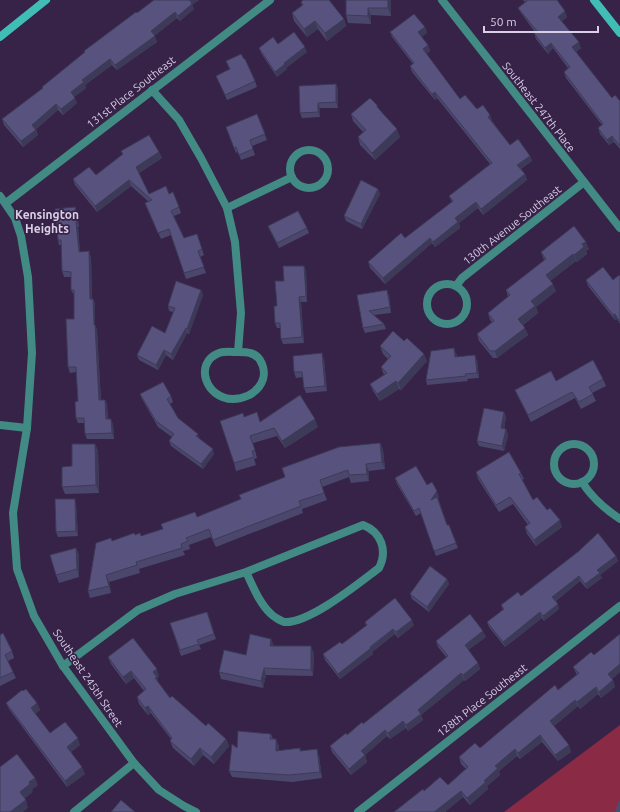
<svg xmlns="http://www.w3.org/2000/svg" width="620" height="812" font-family="Ubuntu,sans-serif">
<style>
.green{fill:#8b2a45}
.lines{fill:none;stroke-linecap:round;stroke-linejoin:round}
.stream{stroke:#42526d;stroke-width:4.5}
.street{stroke:#428a84;stroke-width:8}
.secondary{stroke:#40beb5;stroke-width:8}
.wall{fill:#4b476c}
.shaded-wall{fill:#3d3a58}
.building{fill:#57537e;stroke:#3d3a58}
.labels{text-anchor:middle;dominant-baseline:central;stroke-width:3.5;stroke-linejoin:round;paint-order:stroke}
.street-label{font-size:11px;fill:#dbcfe7;stroke:#372348}
.neighbourhood-label{font-size:12px;font-weight:bold;fill:#dbcfe7;stroke:#372348}
</style>
<rect width="100%" height="100%" fill="#372348"/>
<path class="green" d="M 620,725 L 620,812 L 504,812 Z"/>
<g class="lines">
<path class="stream" d="M 618,812 L 620,804"/>
<g class="street">
<path d="M 442,0 L 620,228"/>
<path d="M 152,90 L 179,120 L 201,158 L 227,208 L 235,242 L 241,313 L 238,352"/>
<circle cx="309" cy="169" r="19"/>
<path d="M 0,196 L 15,218 L 21,236 L 28,277 L 32,353 L 27,428 L 13,513 L 17,569 L 34,616 L 63,666 L 134,763 L 159,790 L 184,806 L 196,812"/>
<path d="M 6,203 L 270,0"/>
<path d="M 227,208 L 292,177"/>
<circle cx="447" cy="304" r="20"/>
<path d="M 456,286 L 462,278 L 584,182"/>
<path d="M 238,352 C 242,352 247,352 250,353 C 254,354 258,357 260,360 C 272,380 254,399 233,399 C 206,399 193,363 219,353 C 225,351 232,352 238,352 Z"/>
<path d="M 0,425 L 27,428"/>
<circle cx="574" cy="464" r="20"/>
<path d="M 582,482 C 592,498 605,509 620,519"/>
<path d="M 63,666 L 138,610 L 175,594 L 246,572 L 363,525 C 381,532 388,550 379,568 C 359,583 309,624 284,622 C 281,621 274,617 271,614 C 259,603 253,586 246,572"/>
<path d="M 74,812 L 134,763"/>
<path d="M 358,812 L 620,606"/>
</g>
<g class="secondary">
<path d="M 594,0 L 620,33"/>
<path d="M 0,37 L 46,0"/>
</g>
</g>
<g class="wall">
<path d="M 154,0 L 199,0 L 192,5 L 194,9 L 180,21 L 177,18 L 154,36 L 157,42 L 117,70 L 112,65 L 85,85 L 86,88 L 74,97 L 77,103 L 63,115 L 58,110 L 36,129 L 38,135 L 23,147 L 4,125 L 2,119 L 43,88 L 42,87 L 84,53 L 84,51 L 137,13 Z"/>
<path d="M 346,0 L 391,0 L 391,16 L 371,15 L 371,24 L 348,23 L 346,15 Z"/>
<path d="M 523,0 L 557,0 L 567,17 L 562,21 L 581,48 L 576,52 L 612,98 L 620,101 L 620,149 L 614,142 L 609,145 L 600,134 L 598,128 L 602,125 L 566,78 L 564,72 L 568,68 L 553,48 L 548,54 L 536,39 L 534,33 L 535,32 L 521,13 L 518,8 L 525,2 Z"/>
<path d="M 301,2 L 344,19 L 346,26 L 327,41 L 318,29 L 307,37 L 294,21 L 292,13 L 302,5 Z"/>
<path d="M 425,27 L 427,33 L 421,37 L 428,45 L 430,51 L 426,54 L 460,99 L 477,109 L 490,115 L 492,121 L 510,145 L 530,156 L 532,161 L 521,169 L 525,174 L 527,180 L 483,215 L 478,208 L 459,223 L 460,228 L 435,247 L 432,243 L 385,284 L 370,268 L 368,262 L 405,238 L 452,202 L 449,196 L 490,164 L 437,98 L 435,100 L 412,72 L 410,66 L 413,64 L 392,37 L 390,32 Z"/>
<path d="M 278,44 L 307,52 L 286,68 L 287,69 L 277,77 L 261,53 L 259,48 Z"/>
<path d="M 226,61 L 255,81 L 257,87 L 227,100 L 216,76 L 230,69 Z"/>
<path d="M 336,84 L 338,89 L 338,108 L 320,108 L 320,117 L 302,118 L 300,113 Z"/>
<path d="M 377,105 L 379,109 L 400,137 L 375,160 L 360,145 L 358,137 L 363,132 L 353,121 L 351,114 Z"/>
<path d="M 257,114 L 267,140 L 252,146 L 255,155 L 241,160 L 238,152 L 236,153 L 226,127 Z"/>
<path d="M 121,151 L 159,152 L 162,158 L 139,173 L 149,194 L 169,194 L 179,207 L 181,213 L 174,216 L 184,238 L 197,234 L 204,255 L 200,257 L 206,273 L 186,279 L 171,235 L 161,239 L 145,203 L 149,202 L 131,186 L 97,212 L 75,185 L 73,179 L 96,175 L 123,154 Z"/>
<path d="M 378,189 L 380,194 L 362,229 L 346,221 L 344,216 Z"/>
<path d="M 75,207 L 77,212 L 79,227 L 78,227 L 80,252 L 91,257 L 92,299 L 93,299 L 95,304 L 95,325 L 97,330 L 101,400 L 105,400 L 107,405 L 108,419 L 113,424 L 114,439 L 87,439 L 85,434 L 84,423 L 78,423 L 76,418 L 78,401 L 76,372 L 70,373 L 68,367 L 74,319 L 74,295 L 71,290 L 71,277 L 64,277 L 62,271 L 62,245 L 59,245 L 58,240 Z"/>
<path d="M 268,226 L 307,228 L 309,233 L 279,248 L 270,231 Z"/>
<path d="M 589,249 L 586,251 L 587,254 L 577,262 L 576,261 L 550,281 L 556,291 L 536,307 L 538,313 L 523,325 L 528,335 L 497,358 L 493,358 L 479,341 L 477,334 L 492,322 L 490,320 L 488,313 L 508,297 L 506,290 L 544,260 L 541,252 Z"/>
<path d="M 304,266 L 306,271 L 307,302 L 301,302 L 304,343 L 283,344 L 281,339 L 280,328 L 277,328 L 275,323 L 277,306 L 284,281 Z"/>
<path d="M 620,276 L 620,324 L 617,319 L 615,320 L 588,286 L 586,280 L 613,280 Z"/>
<path d="M 201,290 L 203,295 L 189,334 L 187,333 L 173,360 L 166,355 L 158,370 L 139,360 L 137,355 L 165,333 L 173,312 L 169,311 L 168,306 Z"/>
<path d="M 357,295 L 389,295 L 391,313 L 374,315 L 384,324 L 386,329 L 365,333 L 363,328 Z"/>
<path d="M 380,346 L 427,361 L 401,390 L 399,389 L 380,401 L 373,391 L 370,384 L 384,375 L 381,367 L 388,359 L 383,354 Z"/>
<path d="M 456,353 L 457,357 L 477,360 L 479,378 L 467,379 L 468,381 L 427,385 L 426,380 Z"/>
<path d="M 324,359 L 327,391 L 306,393 L 304,388 L 303,377 L 296,378 L 294,372 Z"/>
<path d="M 603,379 L 606,386 L 592,393 L 596,401 L 581,409 L 575,398 L 531,422 L 518,397 L 515,390 L 556,381 Z"/>
<path d="M 140,394 L 171,396 L 173,402 L 170,404 L 178,418 L 200,439 L 214,454 L 203,469 L 171,446 L 169,441 L 172,437 L 158,427 L 142,399 Z"/>
<path d="M 504,412 L 506,417 L 504,429 L 506,429 L 508,435 L 504,451 L 479,446 L 477,441 Z"/>
<path d="M 244,417 L 260,421 L 318,427 L 285,448 L 277,436 L 253,443 L 257,458 L 254,459 L 256,465 L 236,471 L 234,463 Z"/>
<path d="M 380,443 L 383,450 L 385,469 L 369,471 L 369,481 L 351,483 L 349,477 L 322,487 L 327,500 L 302,509 L 303,513 L 216,547 L 211,537 L 189,545 L 190,549 L 183,551 L 185,555 L 139,569 L 140,573 L 109,582 L 111,593 L 90,598 L 88,591 L 112,541 L 135,535 L 141,536 L 197,517 Z"/>
<path d="M 95,444 L 98,451 L 99,493 L 65,494 L 62,487 L 72,466 Z"/>
<path d="M 476,472 L 521,473 L 524,479 L 522,480 L 533,500 L 547,510 L 562,527 L 536,546 L 527,534 L 525,527 L 528,525 L 513,504 L 499,512 L 478,479 Z"/>
<path d="M 395,478 L 427,485 L 439,497 L 438,498 L 447,525 L 449,525 L 458,548 L 436,556 L 421,513 L 416,516 L 397,484 Z"/>
<path d="M 76,504 L 78,536 L 58,537 L 56,532 Z"/>
<path d="M 76,548 L 79,555 L 79,577 L 59,583 L 56,575 Z"/>
<path d="M 616,556 L 618,561 L 600,575 L 602,578 L 587,589 L 580,581 L 556,601 L 559,609 L 544,621 L 542,618 L 505,647 L 489,627 L 487,622 L 503,610 L 501,605 Z"/>
<path d="M 447,579 L 449,584 L 429,612 L 412,599 L 410,594 Z"/>
<path d="M 207,612 L 216,639 L 199,645 L 201,649 L 181,656 L 170,623 Z"/>
<path d="M 365,622 L 414,625 L 398,638 L 395,634 L 372,652 L 373,654 L 340,679 L 325,660 L 323,654 L 342,644 L 366,626 Z"/>
<path d="M 620,634 L 620,672 L 612,679 L 613,680 L 615,687 L 601,698 L 598,694 L 580,709 L 578,706 L 554,726 L 571,752 L 558,761 L 542,742 L 520,759 L 517,756 L 499,771 L 500,775 L 487,786 L 488,789 L 470,805 L 463,797 L 445,812 L 394,812 L 424,791 L 448,785 L 466,769 L 461,764 L 459,757 L 480,748 L 558,690 L 577,675 L 573,667 L 594,655 Z"/>
<path d="M 0,635 L 12,651 L 14,658 L 8,661 L 13,672 L 16,678 L 0,686 Z"/>
<path d="M 486,637 L 468,650 L 478,663 L 480,669 L 465,681 L 464,680 L 421,715 L 423,720 L 408,731 L 406,728 L 390,739 L 387,736 L 365,755 L 367,762 L 351,775 L 332,752 L 330,746 L 363,724 L 447,658 L 438,647 L 436,641 Z"/>
<path d="M 271,639 L 273,646 L 314,653 L 313,676 L 266,675 L 263,688 L 221,679 L 219,672 Z"/>
<path d="M 108,657 L 159,676 L 157,678 L 158,682 L 170,698 L 206,726 L 226,739 L 229,746 L 214,764 L 203,755 L 194,766 L 173,748 L 170,741 L 171,739 L 151,713 L 148,715 L 139,704 L 137,697 L 144,691 L 134,678 L 126,684 L 111,664 Z"/>
<path d="M 23,691 L 37,703 L 40,710 L 35,714 L 50,733 L 80,745 L 71,752 L 85,774 L 67,787 L 9,709 L 6,703 Z"/>
<path d="M 271,734 L 273,739 L 279,746 L 278,751 L 300,748 L 301,751 L 319,756 L 322,778 L 292,782 L 232,777 L 229,771 L 237,748 Z"/>
</g>
<g class="shaded-wall">
<path d="M 190,0 L 199,0 L 192,5 L 194,9 L 180,21 L 178,16 Z"/>
<path d="M 388,0 L 391,0 L 391,16 L 388,8 Z"/>
<path d="M 368,8 L 371,15 L 371,24 L 368,16 Z"/>
<path d="M 565,11 L 567,17 L 560,23 L 558,17 Z"/>
<path d="M 175,12 L 177,18 L 153,37 L 151,31 Z"/>
<path d="M 344,19 L 346,26 L 327,41 L 325,33 Z"/>
<path d="M 315,21 L 318,29 L 307,37 L 304,29 Z"/>
<path d="M 425,27 L 427,33 L 420,38 L 418,32 Z"/>
<path d="M 155,36 L 157,42 L 117,70 L 115,65 Z"/>
<path d="M 579,42 L 581,48 L 575,53 L 572,47 Z"/>
<path d="M 551,43 L 553,48 L 548,54 L 545,48 Z"/>
<path d="M 428,45 L 430,51 L 425,55 L 423,49 Z"/>
<path d="M 305,47 L 307,52 L 286,68 L 287,69 L 277,77 L 275,72 L 284,63 Z"/>
<path d="M 110,59 L 112,65 L 85,85 L 86,88 L 73,98 L 71,92 L 82,80 Z"/>
<path d="M 336,84 L 338,89 L 338,108 L 336,102 Z"/>
<path d="M 435,92 L 437,98 L 435,100 L 432,94 Z"/>
<path d="M 75,98 L 77,103 L 63,115 L 61,109 Z"/>
<path d="M 318,103 L 320,108 L 320,117 L 318,112 Z"/>
<path d="M 56,104 L 58,110 L 34,130 L 32,125 Z"/>
<path d="M 490,115 L 492,121 L 490,123 L 488,117 Z"/>
<path d="M 397,129 L 400,137 L 375,160 L 372,153 Z"/>
<path d="M 36,130 L 38,135 L 23,147 L 21,141 Z"/>
<path d="M 612,136 L 614,142 L 609,145 L 607,140 Z"/>
<path d="M 159,152 L 162,158 L 138,173 L 136,167 Z"/>
<path d="M 530,156 L 532,161 L 519,170 L 517,165 Z"/>
<path d="M 525,174 L 527,180 L 483,215 L 481,209 Z"/>
<path d="M 129,180 L 131,186 L 97,212 L 95,206 Z"/>
<path d="M 378,189 L 380,194 L 362,229 L 361,224 Z"/>
<path d="M 476,202 L 478,208 L 459,223 L 460,228 L 435,247 L 433,242 L 455,218 Z"/>
<path d="M 75,207 L 77,212 L 79,227 L 77,222 Z"/>
<path d="M 76,222 L 78,227 L 80,257 L 79,252 Z"/>
<path d="M 430,238 L 432,243 L 385,284 L 383,278 Z"/>
<path d="M 586,242 L 589,249 L 586,251 L 587,254 L 577,262 L 574,255 L 582,244 Z"/>
<path d="M 89,251 L 91,257 L 92,304 L 90,299 Z"/>
<path d="M 573,254 L 576,261 L 549,282 L 546,275 Z"/>
<path d="M 304,266 L 306,271 L 307,302 L 306,296 Z"/>
<path d="M 553,284 L 556,291 L 536,307 L 538,313 L 521,326 L 518,319 L 531,301 Z"/>
<path d="M 201,290 L 203,295 L 189,334 L 187,329 Z"/>
<path d="M 387,290 L 389,295 L 391,313 L 390,307 Z"/>
<path d="M 299,297 L 301,302 L 304,343 L 302,337 Z"/>
<path d="M 93,299 L 95,304 L 95,330 L 94,325 Z"/>
<path d="M 615,314 L 617,319 L 615,320 L 613,315 Z"/>
<path d="M 95,325 L 97,330 L 101,405 L 99,400 Z"/>
<path d="M 186,328 L 187,333 L 173,360 L 171,354 Z"/>
<path d="M 525,328 L 528,335 L 497,358 L 495,351 Z"/>
<path d="M 454,348 L 456,353 L 457,362 L 455,357 Z"/>
<path d="M 164,350 L 166,355 L 158,370 L 156,365 Z"/>
<path d="M 322,353 L 324,359 L 327,391 L 325,386 Z"/>
<path d="M 424,354 L 427,361 L 401,390 L 398,383 Z"/>
<path d="M 475,355 L 477,360 L 479,378 L 477,373 Z"/>
<path d="M 396,381 L 399,389 L 380,401 L 377,394 Z"/>
<path d="M 105,400 L 107,405 L 108,424 L 106,419 Z"/>
<path d="M 504,412 L 506,417 L 503,434 L 501,428 Z"/>
<path d="M 111,419 L 113,424 L 114,439 L 112,433 Z"/>
<path d="M 315,419 L 318,427 L 285,448 L 282,441 Z"/>
<path d="M 506,429 L 508,435 L 504,451 L 502,446 Z"/>
<path d="M 198,434 L 200,439 L 198,442 L 196,436 Z"/>
<path d="M 380,443 L 383,450 L 385,469 L 382,462 Z"/>
<path d="M 95,444 L 98,451 L 99,493 L 96,485 Z"/>
<path d="M 213,449 L 214,454 L 203,469 L 201,464 Z"/>
<path d="M 366,464 L 369,471 L 369,481 L 367,474 Z"/>
<path d="M 437,491 L 439,497 L 433,506 L 431,500 Z"/>
<path d="M 75,499 L 76,504 L 78,536 L 76,531 Z"/>
<path d="M 560,520 L 562,527 L 536,546 L 534,540 Z"/>
<path d="M 76,548 L 79,555 L 79,577 L 77,569 Z"/>
<path d="M 616,556 L 618,561 L 600,575 L 602,578 L 587,589 L 585,584 L 597,570 Z"/>
<path d="M 106,575 L 109,582 L 111,593 L 109,586 Z"/>
<path d="M 579,576 L 580,581 L 554,602 L 552,597 Z"/>
<path d="M 447,579 L 449,584 L 429,612 L 427,607 Z"/>
<path d="M 558,604 L 559,609 L 544,621 L 543,616 Z"/>
<path d="M 540,612 L 542,618 L 505,647 L 503,642 Z"/>
<path d="M 412,620 L 414,625 L 398,638 L 396,632 Z"/>
<path d="M 393,629 L 395,634 L 372,652 L 373,654 L 340,679 L 338,674 Z"/>
<path d="M 483,631 L 486,637 L 467,651 L 465,645 Z"/>
<path d="M 271,639 L 274,646 L 272,653 L 270,646 Z"/>
<path d="M 311,646 L 314,653 L 313,676 L 311,670 Z"/>
<path d="M 478,663 L 480,669 L 465,681 L 463,675 Z"/>
<path d="M 620,664 L 620,672 L 610,680 L 608,674 Z"/>
<path d="M 264,668 L 266,675 L 263,688 L 261,681 Z"/>
<path d="M 157,669 L 159,676 L 157,678 L 159,684 L 153,672 Z"/>
<path d="M 131,671 L 134,678 L 126,684 L 123,677 Z"/>
<path d="M 461,673 L 464,680 L 421,715 L 423,720 L 408,731 L 406,725 L 418,710 Z"/>
<path d="M 613,680 L 615,687 L 601,698 L 599,692 Z"/>
<path d="M 596,687 L 598,694 L 580,709 L 577,702 Z"/>
<path d="M 575,700 L 578,706 L 552,727 L 550,721 Z"/>
<path d="M 37,703 L 40,710 L 33,715 L 31,708 Z"/>
<path d="M 148,706 L 151,713 L 148,715 L 145,708 Z"/>
<path d="M 403,721 L 406,728 L 390,739 L 388,733 Z"/>
<path d="M 385,730 L 387,736 L 365,755 L 367,762 L 351,775 L 349,769 L 361,751 Z"/>
<path d="M 540,735 L 542,742 L 520,759 L 518,753 Z"/>
<path d="M 78,738 L 80,745 L 69,753 L 67,747 Z"/>
<path d="M 226,739 L 229,746 L 214,764 L 211,757 Z"/>
<path d="M 276,739 L 279,746 L 278,758 L 276,751 Z"/>
<path d="M 569,745 L 571,752 L 558,761 L 555,755 Z"/>
<path d="M 200,748 L 203,755 L 194,766 L 191,759 Z"/>
<path d="M 317,749 L 319,756 L 322,778 L 320,772 Z"/>
<path d="M 515,749 L 517,756 L 499,771 L 500,775 L 487,786 L 488,789 L 470,805 L 467,798 L 484,781 L 495,766 Z"/>
<path d="M 82,767 L 85,774 L 67,787 L 65,781 Z"/>
<path d="M 35,778 L 38,785 L 32,790 L 33,792 L 23,800 L 20,792 L 29,782 Z"/>
<path d="M 461,791 L 463,797 L 445,812 L 434,812 Z"/>
<path d="M 26,800 L 28,808 L 23,812 L 10,812 Z"/>
</g>
<g class="building">
<path d="M 154,0 L 190,0 L 192,4 L 178,16 L 175,12 L 151,31 L 155,36 L 115,65 L 110,59 L 82,80 L 84,82 L 71,92 L 75,98 L 61,109 L 56,104 L 32,125 L 36,130 L 21,141 L 2,119 L 43,88 L 42,87 L 85,52 L 84,51 L 136,12 L 137,13 Z"/>
<path d="M 303,0 L 329,0 L 344,19 L 325,33 L 315,21 L 304,29 L 292,13 L 303,5 L 301,2 Z"/>
<path d="M 346,0 L 388,0 L 388,8 L 368,8 L 368,16 L 346,15 Z"/>
<path d="M 526,0 L 557,0 L 565,11 L 558,17 L 579,42 L 572,47 L 612,98 L 615,95 L 620,101 L 620,146 L 612,136 L 607,140 L 598,128 L 603,124 L 564,72 L 570,67 L 551,43 L 545,48 L 534,33 L 537,31 L 518,8 L 527,1 Z"/>
<path d="M 414,14 L 425,27 L 418,32 L 428,45 L 423,49 L 460,99 L 465,95 L 477,109 L 483,105 L 490,115 L 488,117 L 510,145 L 518,139 L 530,156 L 517,165 L 525,174 L 481,209 L 476,202 L 455,218 L 458,222 L 433,242 L 430,238 L 383,278 L 368,262 L 401,233 L 405,238 L 453,201 L 449,196 L 492,163 L 435,92 L 432,94 L 410,66 L 414,63 L 390,32 Z"/>
<path d="M 294,32 L 305,47 L 284,63 L 285,64 L 275,72 L 259,48 L 273,37 L 278,44 Z"/>
<path d="M 241,54 L 244,59 L 245,59 L 255,81 L 225,95 L 216,76 L 230,69 L 226,61 Z"/>
<path d="M 336,84 L 336,102 L 318,103 L 318,112 L 300,113 L 299,86 Z"/>
<path d="M 370,98 L 377,105 L 377,107 L 397,129 L 372,153 L 358,137 L 366,130 L 351,114 Z"/>
<path d="M 257,114 L 265,134 L 250,140 L 253,149 L 239,155 L 236,147 L 234,148 L 226,127 Z"/>
<path d="M 149,135 L 159,152 L 136,167 L 149,194 L 166,186 L 169,194 L 173,192 L 179,207 L 171,211 L 184,238 L 197,234 L 202,249 L 198,251 L 204,267 L 184,273 L 169,229 L 158,233 L 145,203 L 152,200 L 129,180 L 95,206 L 73,179 L 89,167 L 96,175 L 123,154 L 121,151 Z"/>
<path d="M 361,180 L 378,189 L 361,224 L 344,216 Z"/>
<path d="M 75,207 L 77,222 L 76,222 L 79,252 L 89,251 L 90,299 L 93,299 L 94,325 L 95,325 L 99,400 L 105,400 L 106,419 L 111,419 L 112,433 L 85,434 L 84,418 L 76,418 L 75,402 L 78,401 L 76,367 L 68,367 L 66,319 L 74,319 L 74,290 L 71,290 L 71,272 L 62,271 L 61,240 L 58,240 L 55,209 Z"/>
<path d="M 298,211 L 307,228 L 277,243 L 268,226 Z"/>
<path d="M 574,226 L 586,242 L 582,244 L 584,247 L 574,255 L 573,254 L 546,275 L 553,284 L 531,301 L 535,306 L 518,319 L 525,328 L 495,351 L 490,351 L 477,334 L 494,321 L 488,313 L 510,295 L 506,290 L 546,259 L 541,252 Z"/>
<path d="M 283,266 L 304,266 L 306,296 L 299,297 L 302,337 L 281,339 L 280,323 L 275,323 L 274,306 L 277,306 L 275,281 L 284,281 Z"/>
<path d="M 603,267 L 613,280 L 619,275 L 620,276 L 620,322 L 615,314 L 613,315 L 586,280 Z"/>
<path d="M 176,281 L 201,290 L 187,329 L 186,328 L 171,354 L 164,350 L 156,365 L 137,355 L 152,326 L 165,333 L 175,308 L 168,306 Z"/>
<path d="M 387,290 L 390,307 L 369,311 L 384,324 L 363,328 L 357,295 Z"/>
<path d="M 393,331 L 404,341 L 407,338 L 424,354 L 398,383 L 396,381 L 377,394 L 370,384 L 387,373 L 381,367 L 391,356 L 380,346 Z"/>
<path d="M 454,348 L 455,357 L 475,355 L 477,373 L 465,374 L 466,376 L 426,380 L 431,351 Z"/>
<path d="M 322,353 L 325,386 L 304,388 L 302,372 L 294,372 L 293,356 Z"/>
<path d="M 593,360 L 603,379 L 589,387 L 593,394 L 579,402 L 572,392 L 528,415 L 515,390 L 551,371 L 556,381 Z"/>
<path d="M 163,382 L 171,396 L 167,399 L 178,418 L 198,434 L 196,436 L 213,449 L 201,464 L 169,441 L 174,434 L 156,421 L 140,394 Z"/>
<path d="M 300,395 L 315,419 L 282,441 L 274,428 L 250,436 L 255,450 L 252,451 L 254,457 L 234,463 L 220,421 L 243,413 L 244,417 L 257,412 L 260,422 Z"/>
<path d="M 484,408 L 504,412 L 501,428 L 506,429 L 502,446 L 477,441 Z"/>
<path d="M 380,443 L 382,462 L 366,464 L 367,474 L 349,475 L 348,470 L 320,480 L 324,493 L 299,501 L 301,506 L 213,540 L 209,529 L 186,538 L 188,541 L 181,544 L 182,548 L 136,562 L 137,565 L 106,575 L 109,586 L 88,591 L 96,543 L 111,538 L 112,541 L 134,533 L 135,535 L 140,533 L 141,536 L 163,529 L 161,524 L 195,512 L 197,517 L 241,499 L 239,495 L 285,477 L 282,468 L 339,447 Z"/>
<path d="M 72,444 L 95,444 L 96,485 L 62,487 L 62,467 L 72,466 Z"/>
<path d="M 509,452 L 521,473 L 519,474 L 533,500 L 537,497 L 547,510 L 550,508 L 560,520 L 534,540 L 525,527 L 530,523 L 510,497 L 496,505 L 476,472 Z"/>
<path d="M 416,466 L 427,485 L 432,482 L 437,491 L 431,500 L 437,497 L 447,525 L 449,525 L 456,543 L 434,551 L 419,508 L 414,511 L 395,478 Z"/>
<path d="M 55,499 L 75,499 L 76,531 L 56,532 Z"/>
<path d="M 598,533 L 616,556 L 597,570 L 600,573 L 585,584 L 579,576 L 552,597 L 558,604 L 543,616 L 540,612 L 503,642 L 487,622 L 504,609 L 501,605 L 518,592 L 521,596 L 579,551 Z"/>
<path d="M 76,548 L 77,569 L 56,575 L 50,555 Z"/>
<path d="M 430,566 L 447,579 L 427,607 L 410,594 Z"/>
<path d="M 395,598 L 412,620 L 396,632 L 393,629 L 370,647 L 371,648 L 338,674 L 323,654 L 340,642 L 342,644 L 367,625 L 365,622 Z"/>
<path d="M 207,612 L 214,634 L 197,640 L 199,644 L 180,650 L 170,623 Z"/>
<path d="M 470,614 L 483,631 L 465,645 L 478,663 L 463,675 L 461,673 L 418,710 L 421,714 L 406,725 L 403,721 L 388,733 L 385,730 L 361,751 L 365,755 L 349,769 L 330,746 L 346,733 L 347,735 L 362,722 L 363,724 L 448,656 L 436,641 Z"/>
<path d="M 3,633 L 12,651 L 5,655 L 13,672 L 0,678 L 0,635 Z"/>
<path d="M 250,634 L 271,639 L 270,646 L 311,646 L 311,670 L 264,668 L 261,681 L 219,672 L 224,650 L 246,655 Z"/>
<path d="M 620,634 L 620,664 L 608,674 L 613,680 L 599,692 L 596,687 L 577,702 L 575,700 L 550,721 L 569,745 L 555,755 L 540,735 L 518,753 L 515,749 L 495,766 L 498,768 L 484,781 L 486,782 L 467,798 L 461,791 L 434,812 L 394,812 L 423,789 L 424,791 L 440,777 L 448,785 L 468,767 L 459,757 L 475,743 L 480,748 L 555,685 L 558,690 L 579,673 L 573,667 L 591,652 L 594,655 Z"/>
<path d="M 133,638 L 157,669 L 153,672 L 157,677 L 155,678 L 170,698 L 172,696 L 206,726 L 208,723 L 226,739 L 211,757 L 200,748 L 191,759 L 170,741 L 172,738 L 148,706 L 145,708 L 137,697 L 146,689 L 131,671 L 123,677 L 108,657 Z"/>
<path d="M 26,689 L 37,703 L 31,708 L 50,733 L 65,722 L 78,738 L 67,747 L 82,767 L 65,781 L 6,703 L 22,690 L 23,691 Z"/>
<path d="M 238,731 L 271,734 L 270,739 L 276,739 L 276,751 L 300,748 L 300,751 L 317,749 L 320,772 L 289,775 L 229,771 L 232,744 L 237,748 Z"/>
<path d="M 17,754 L 35,778 L 29,782 L 30,784 L 20,792 L 26,800 L 10,812 L 0,812 L 0,767 Z"/>
<path d="M 121,800 L 135,812 L 111,812 Z"/>
</g>
<g class="labels">
<g class="street-label">
<text transform="translate(131 92) rotate(-38)">131st Place Southeast</text>
<text transform="translate(539 107) rotate(52)">Southeast 247th Place</text>
<text transform="translate(512 225) rotate(-38)">130th Avenue Southeast</text>
<text transform="translate(88 678) rotate(56)">Southeast 245th Street</text>
<text transform="translate(482 700) rotate(-38)">128th Place Southeast</text>
</g>
<g class="neighbourhood-label">
<text x="47" y="214">Kensington<tspan x="47" dy="14">Heights</tspan></text>
</g>
</g>
<path d="M484 26v6h114v-6" fill="none" stroke="#dbcfe7" stroke-width="2"/>
<text x="490" y="26" font-size="12" fill="#dbcfe7" stroke="#372348" stroke-width="3" paint-order="stroke">50 m</text>
</svg>
